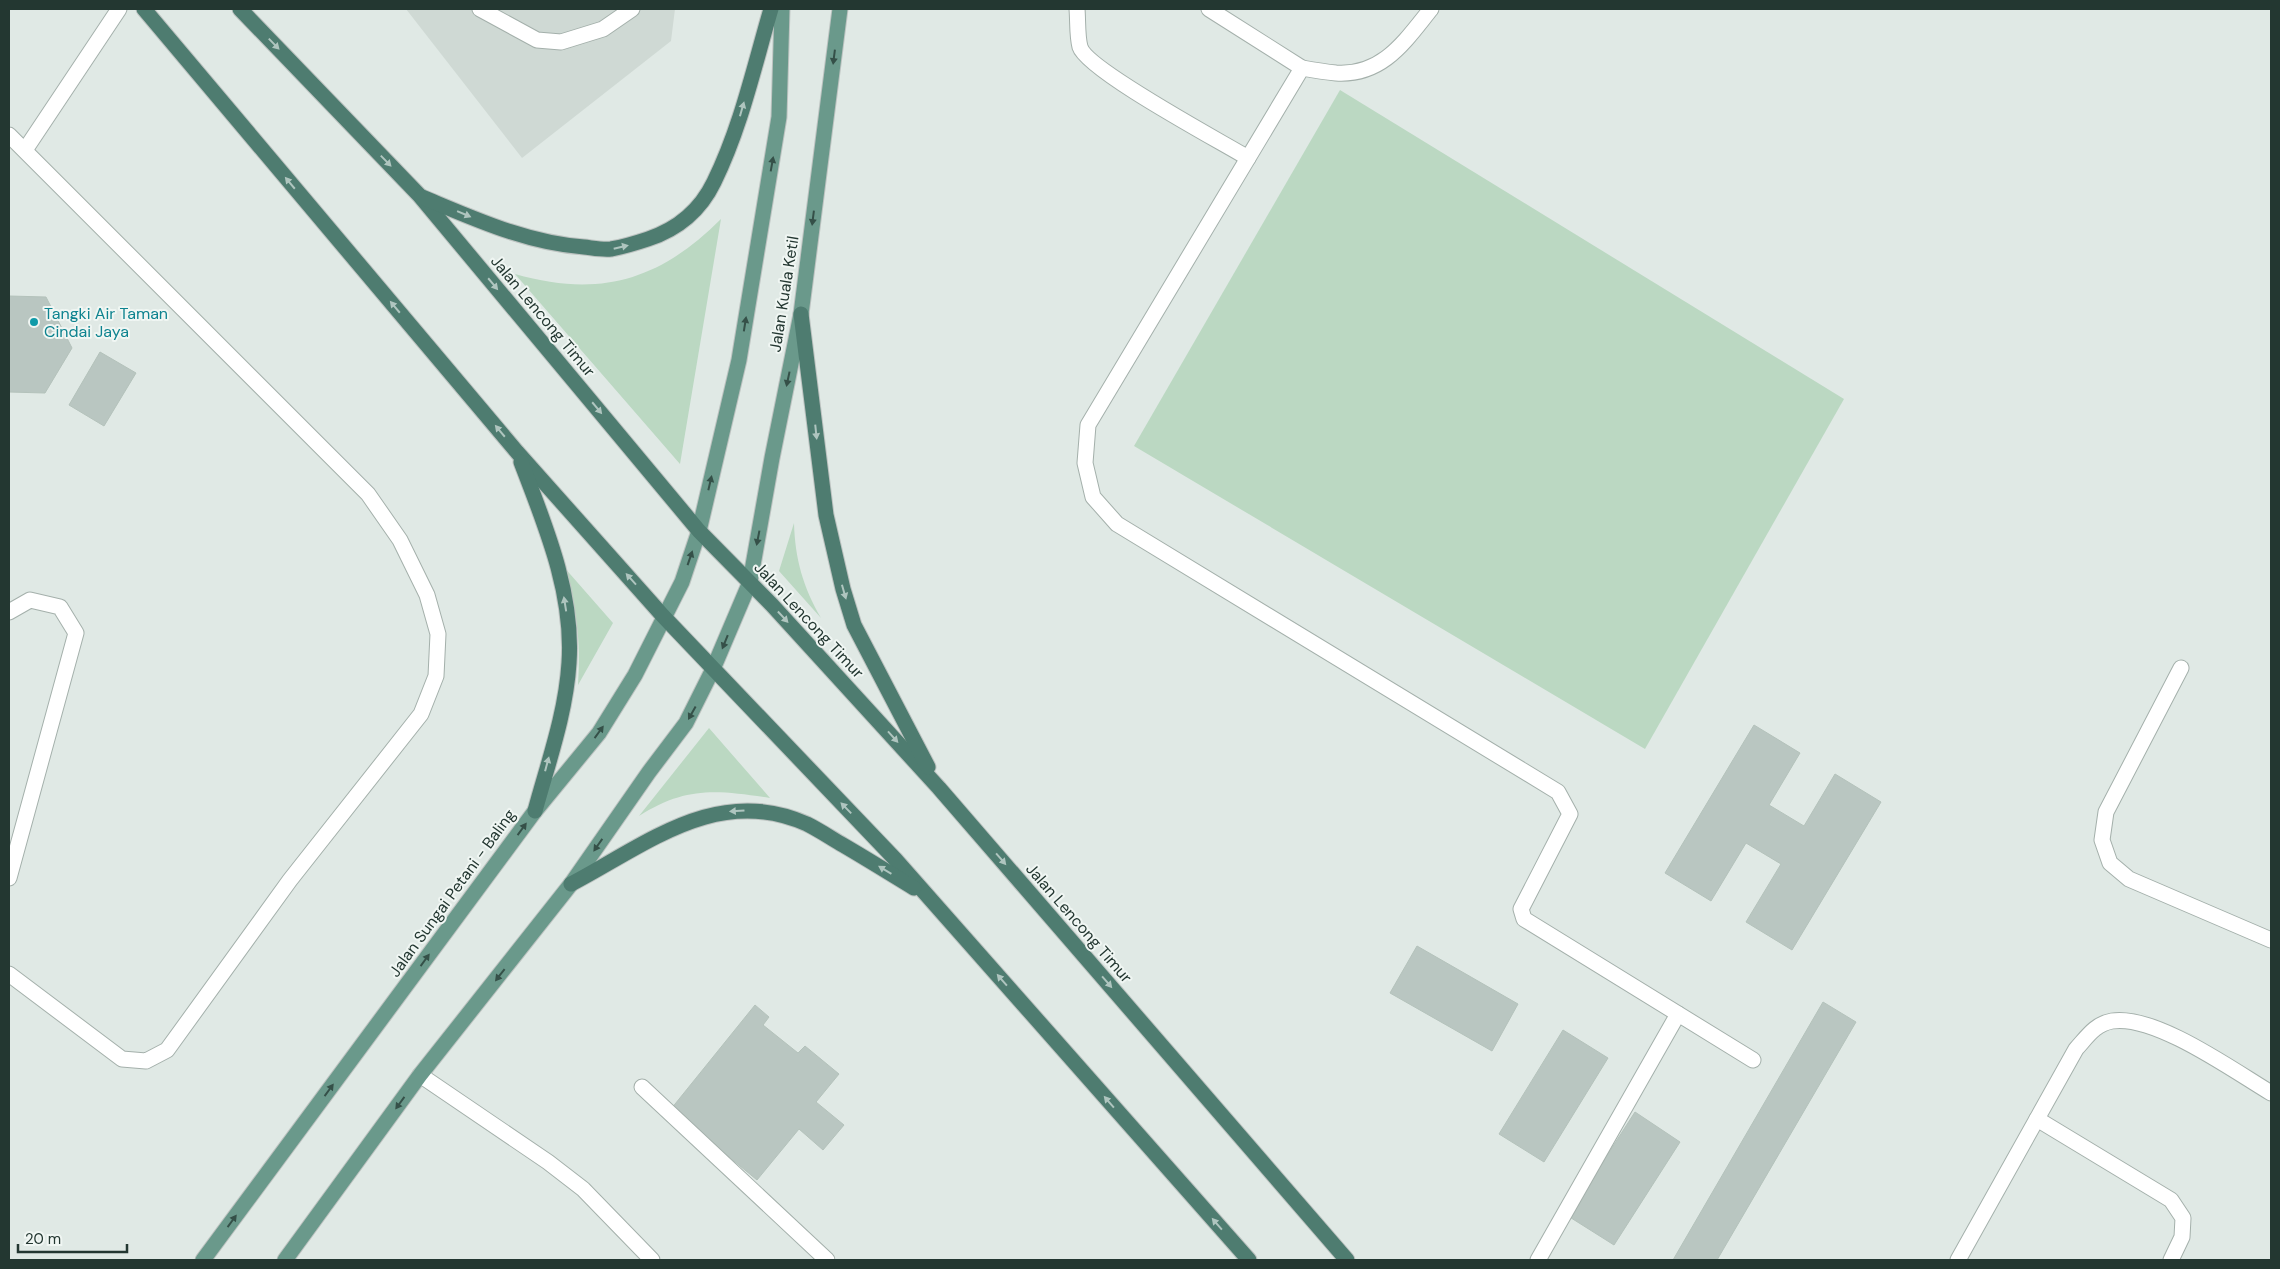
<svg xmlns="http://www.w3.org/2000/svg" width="2280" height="1269" font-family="'DM Sans',sans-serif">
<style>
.built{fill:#cfd9d4}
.green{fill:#bbd8c2}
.building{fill:#b9c6c1;stroke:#b4c2bb}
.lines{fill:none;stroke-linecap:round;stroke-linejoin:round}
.service-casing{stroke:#a4b0ab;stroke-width:17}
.minor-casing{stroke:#a4b0ab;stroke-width:17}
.primary-casing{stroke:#bdc3c1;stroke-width:17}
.trunk-casing{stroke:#bdc3c1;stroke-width:17}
.service{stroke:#fff;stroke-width:15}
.minor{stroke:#fff;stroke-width:15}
.primary{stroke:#6a998b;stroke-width:15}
.trunk{stroke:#4e7c70;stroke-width:15}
.oneway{fill:#afc5bf}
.oneway2{fill:#355048}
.culture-dot{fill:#0f9aa8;stroke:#f0f6f3;stroke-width:2}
.labels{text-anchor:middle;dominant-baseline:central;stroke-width:4;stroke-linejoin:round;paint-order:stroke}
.street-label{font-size:16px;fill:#233731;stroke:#f0f6f3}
.culture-label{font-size:16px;fill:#0d838f;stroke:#f0f6f3;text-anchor:start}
</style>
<rect width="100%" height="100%" fill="#e0e9e5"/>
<path class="built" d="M 406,9 L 675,9 L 671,41 L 522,158 Z"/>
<g class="green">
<path d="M 1340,90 L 1844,399 L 1645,749 L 1134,446 Z"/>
<path d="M 721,219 L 680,464 L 515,274 C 599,298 659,281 721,219 Z"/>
<path d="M 794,523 C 795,559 803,587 821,618 L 779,571 Z"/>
<path d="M 563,566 L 613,623 L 578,685 C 581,641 577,608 563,566 Z"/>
<path d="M 709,728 L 770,798 C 717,790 686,786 639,816 Z"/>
</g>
<g class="building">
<path d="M 9,296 L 46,297 L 72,348 L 45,393 L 9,392 Z"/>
<path d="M 100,352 L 136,373 L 104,426 L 69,405 Z"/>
<path d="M 1754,725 L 1800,753 L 1769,805 L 1804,826 L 1835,774 L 1881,802 L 1792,950 L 1746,922 L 1781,864 L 1746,843 L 1711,901 L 1665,873 Z"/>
<path d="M 1417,946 L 1518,1004 L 1492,1051 L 1390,993 Z"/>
<path d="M 1823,1002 L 1856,1022 L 1717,1260 L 1673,1260 Z"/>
<path d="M 755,1005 L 769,1017 L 763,1025 L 798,1053 L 805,1046 L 839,1074 L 816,1102 L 844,1125 L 823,1150 L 799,1129 L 757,1180 L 671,1109 Z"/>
<path d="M 1563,1030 L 1608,1058 L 1544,1162 L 1499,1134 Z"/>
<path d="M 1635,1112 L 1680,1142 L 1614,1245 L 1568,1216 Z"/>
</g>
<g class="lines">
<g class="service-casing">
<g id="service">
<path d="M 1077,9 C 1078,20 1077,36 1080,47 C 1087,70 1220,141 1248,158"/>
<path d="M 1209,9 L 1302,68 L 1088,425 L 1085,463 L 1093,497 L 1117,524 L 1558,792 L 1570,814 L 1521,909 L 1524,919 L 1753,1060"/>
<path d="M 1302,68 C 1313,70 1325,72 1336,73 C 1383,76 1405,41 1431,9"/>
<path d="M 2181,668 L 2106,812 L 2102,840 L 2110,863 L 2129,879 L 2271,940"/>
<path d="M 420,1075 L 548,1162 L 583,1189 L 652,1260"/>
<path d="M 642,1087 L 827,1260"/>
<path d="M 2037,1119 L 2171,1200 L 2183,1218 L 2182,1237 L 2171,1260"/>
<path d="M 1538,1260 L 1678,1014"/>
<path d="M 1958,1260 L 2076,1049 C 2087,1037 2095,1024 2112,1021 C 2155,1014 2234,1071 2271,1093"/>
</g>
</g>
<g class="minor-casing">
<g id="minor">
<path d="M 480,9 L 537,40 L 561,42 L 603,29 L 632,9"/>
<path d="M 9,135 L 368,494 L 400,540 L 427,595 L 438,634 L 436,676 L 421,714 L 290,880 L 167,1050 L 146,1061 L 122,1059 L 9,974"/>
<path d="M 25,150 L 119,9"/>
<path d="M 9,612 L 30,600 L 60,607 L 76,633 L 9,878"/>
</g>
</g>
<g class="primary-casing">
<g id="primary">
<path d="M 203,1260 L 535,811 L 599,733 L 635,675 L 682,582 L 699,531 L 739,360 L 779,117 L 782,9"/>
<path d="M 285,1260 L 420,1075 L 571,884 L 649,772 L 686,723 L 713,669 L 750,582 L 772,458 L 801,314 L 840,9"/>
</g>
</g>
<g class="trunk-casing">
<g id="trunk">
<path d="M 144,9 L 517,452 L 663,616 L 895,859 L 1249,1260"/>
<path d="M 240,9 L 419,195 L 699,531 L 772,605 L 939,788 L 1347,1260"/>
<path d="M 422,197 C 475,219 527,243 584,247 C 593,248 603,250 611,249 C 623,247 636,243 648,239 C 678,229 700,211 714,182 C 741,127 754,67 771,9"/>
<path d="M 801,314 L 826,515 L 843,589 L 854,625 L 928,767"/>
<path d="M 521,462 C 545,525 574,593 569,663 C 566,713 548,763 535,811"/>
<path d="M 571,884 C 647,844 718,784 807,824 C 819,830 831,838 843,845 C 867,859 891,874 914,888"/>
</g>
</g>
<use href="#service" class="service"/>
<use href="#minor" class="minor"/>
<use href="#primary" class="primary"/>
<use href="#trunk" class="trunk"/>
</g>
<defs><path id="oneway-solid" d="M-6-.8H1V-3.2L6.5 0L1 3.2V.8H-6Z" transform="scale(1.25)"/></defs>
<g class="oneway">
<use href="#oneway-solid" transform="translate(274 44) rotate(46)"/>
<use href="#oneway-solid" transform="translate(742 109) rotate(-74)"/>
<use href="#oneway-solid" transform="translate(386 161) rotate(46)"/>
<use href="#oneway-solid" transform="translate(290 183) rotate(-130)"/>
<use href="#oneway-solid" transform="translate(464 214) rotate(23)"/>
<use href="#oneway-solid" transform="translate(621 247) rotate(-13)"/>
<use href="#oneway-solid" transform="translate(493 284) rotate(50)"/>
<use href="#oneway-solid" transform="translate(395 307) rotate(-130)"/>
<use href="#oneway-solid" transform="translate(597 408) rotate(50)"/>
<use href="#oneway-solid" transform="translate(500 431) rotate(-130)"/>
<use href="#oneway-solid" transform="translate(816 432) rotate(84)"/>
<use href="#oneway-solid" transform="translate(631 579) rotate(-132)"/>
<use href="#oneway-solid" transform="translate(844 592) rotate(74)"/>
<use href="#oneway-solid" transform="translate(565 604) rotate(-99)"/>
<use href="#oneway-solid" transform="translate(783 617) rotate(47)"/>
<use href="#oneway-solid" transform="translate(893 737) rotate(48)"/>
<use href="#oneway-solid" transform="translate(547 764) rotate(-75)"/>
<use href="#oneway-solid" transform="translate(846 808) rotate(-134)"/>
<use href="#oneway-solid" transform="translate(737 811) rotate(176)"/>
<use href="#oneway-solid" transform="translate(1001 859) rotate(49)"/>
<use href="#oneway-solid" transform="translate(885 870) rotate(-149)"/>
<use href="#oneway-solid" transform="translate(1002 980) rotate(-131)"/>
<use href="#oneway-solid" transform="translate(1107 982) rotate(49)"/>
<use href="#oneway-solid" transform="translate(1109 1102) rotate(-131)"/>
<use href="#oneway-solid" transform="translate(1217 1224) rotate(-131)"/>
</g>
<g class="oneway2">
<use href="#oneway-solid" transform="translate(834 57) rotate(97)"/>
<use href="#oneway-solid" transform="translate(772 164) rotate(-80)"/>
<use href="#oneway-solid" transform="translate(813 218) rotate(97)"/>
<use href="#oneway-solid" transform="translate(745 324) rotate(-81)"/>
<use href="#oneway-solid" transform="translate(788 379) rotate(102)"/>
<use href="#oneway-solid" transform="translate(710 483) rotate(-77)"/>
<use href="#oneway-solid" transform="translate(758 538) rotate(101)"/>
<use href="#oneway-solid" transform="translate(690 558) rotate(-71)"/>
<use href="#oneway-solid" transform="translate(725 642) rotate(112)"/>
<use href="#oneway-solid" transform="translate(692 713) rotate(119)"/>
<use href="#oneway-solid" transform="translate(599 732) rotate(-54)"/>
<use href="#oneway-solid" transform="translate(522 829) rotate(-54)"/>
<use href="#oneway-solid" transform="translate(598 845) rotate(125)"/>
<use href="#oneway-solid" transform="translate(425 960) rotate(-54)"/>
<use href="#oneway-solid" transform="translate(500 975) rotate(128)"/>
<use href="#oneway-solid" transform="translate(329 1090) rotate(-54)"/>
<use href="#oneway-solid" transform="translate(400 1103) rotate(126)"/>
<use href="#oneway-solid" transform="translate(232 1221) rotate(-54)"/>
</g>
<circle class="culture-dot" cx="34" cy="322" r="5"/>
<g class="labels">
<g class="street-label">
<text transform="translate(784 294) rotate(-81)">Jalan Kuala Ketil</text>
<text transform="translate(543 316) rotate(50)">Jalan Lencong Timur</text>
<text transform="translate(809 620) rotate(47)">Jalan Lencong Timur</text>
<text transform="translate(452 893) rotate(-54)">Jalan Sungai Petani - Baling</text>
<text transform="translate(1079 923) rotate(49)">Jalan Lencong Timur</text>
</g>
<g class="culture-label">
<text x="44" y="313">Tangki Air Taman<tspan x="44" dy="18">Cindai Jaya</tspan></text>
</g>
</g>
<rect width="2280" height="1269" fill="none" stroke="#233731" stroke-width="20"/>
<path d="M18 1244v8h109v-8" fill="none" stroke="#233731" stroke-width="2.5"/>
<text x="25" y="1244" font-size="15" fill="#233731" stroke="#f0f6f3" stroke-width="4" paint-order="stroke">20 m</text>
</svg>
